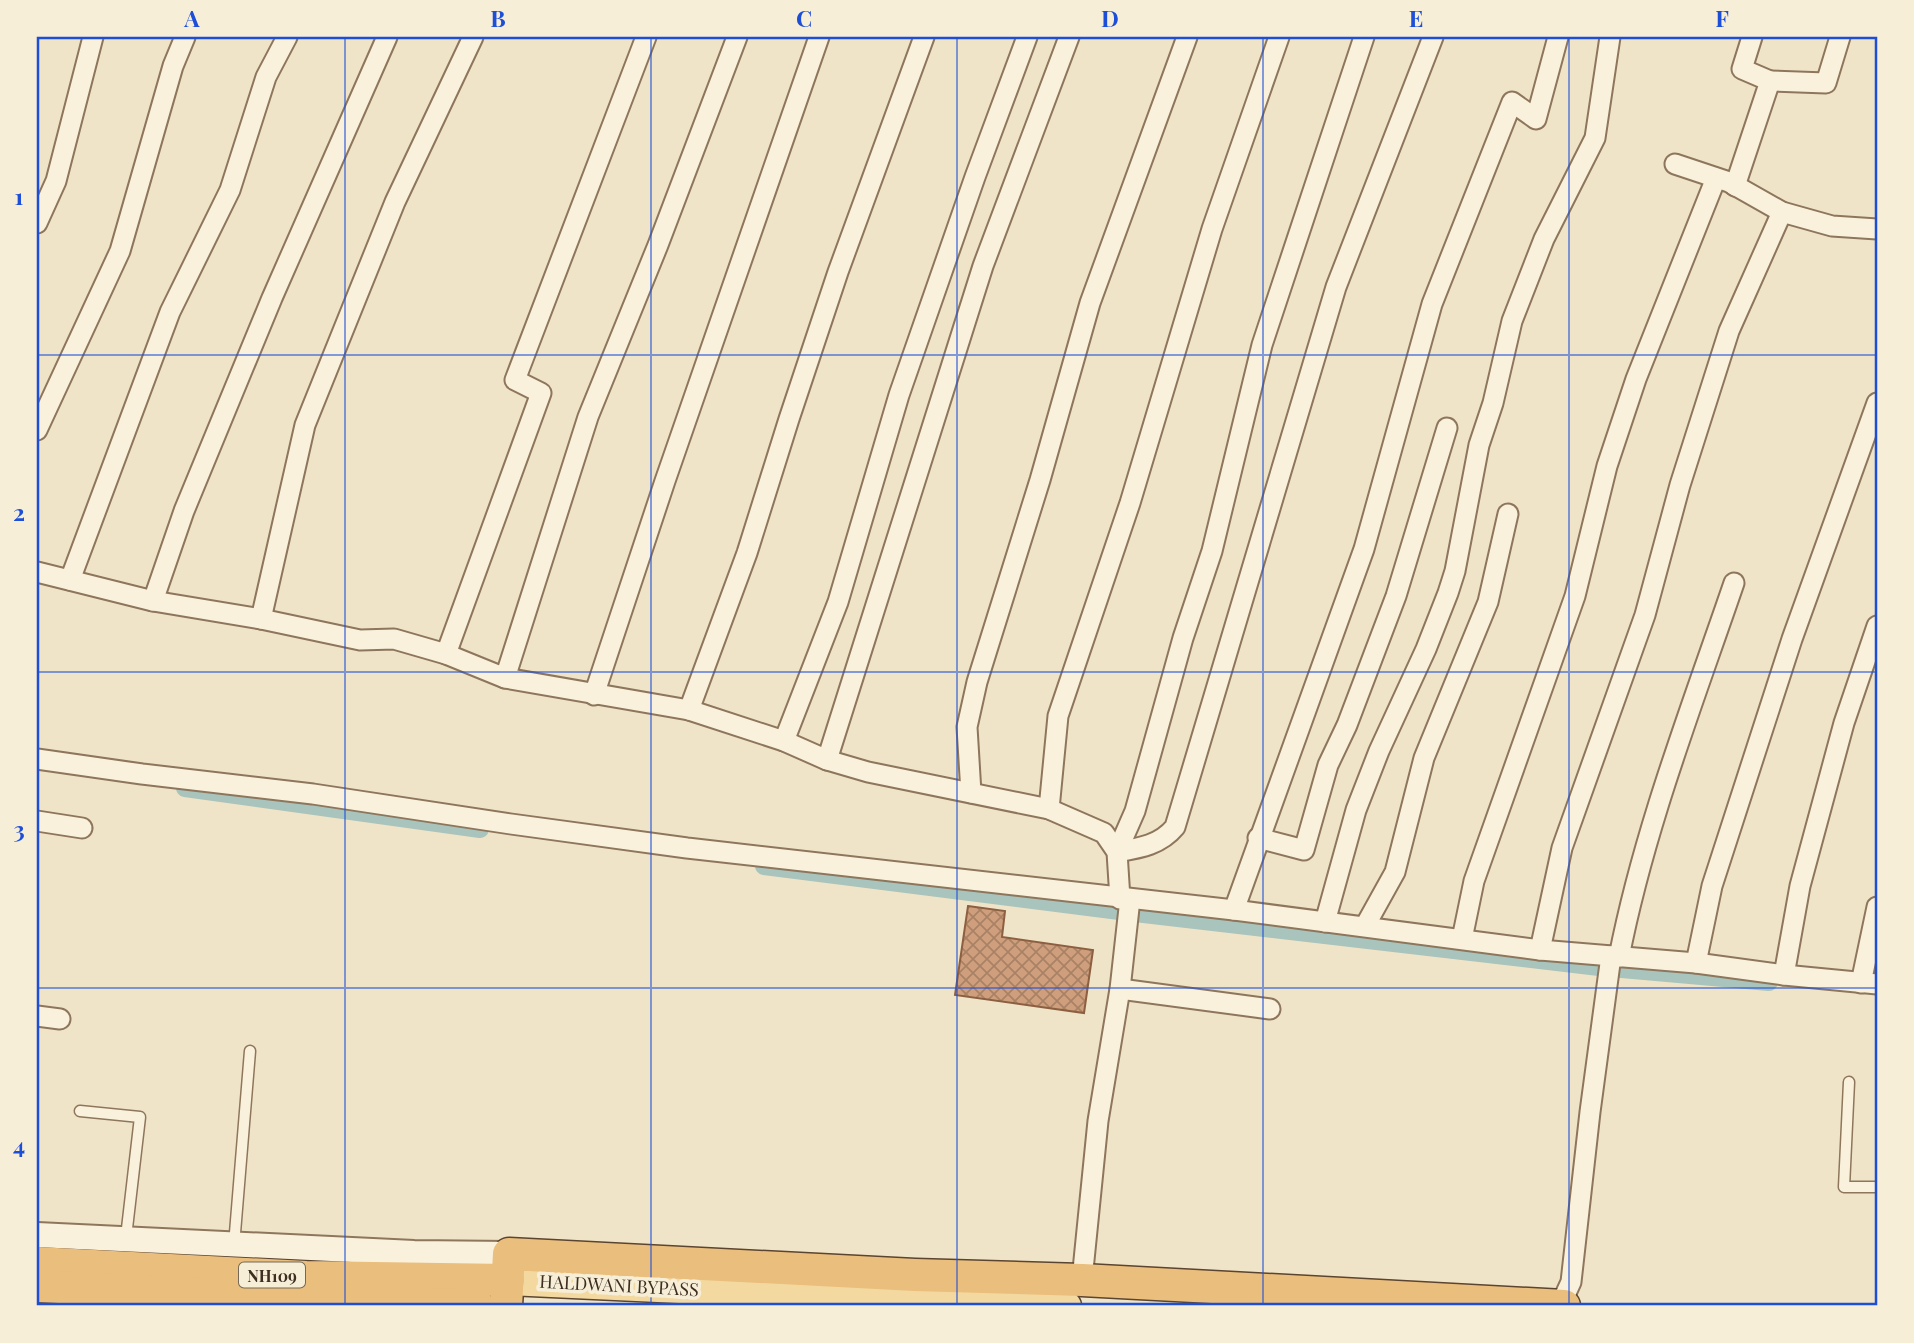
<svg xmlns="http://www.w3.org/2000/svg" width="1914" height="1343" font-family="'Playfair Display',serif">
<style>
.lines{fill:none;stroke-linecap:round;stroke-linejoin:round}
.canal{stroke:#a9c4bc;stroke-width:18}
.building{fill:url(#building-cross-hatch);stroke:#8d5f41;stroke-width:2}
.service-casing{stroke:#8d765c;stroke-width:13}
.minor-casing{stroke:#8d765c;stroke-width:23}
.tertiary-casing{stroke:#8d765c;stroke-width:28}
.primary-casing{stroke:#5b4430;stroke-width:33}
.trunk-casing{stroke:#5b4430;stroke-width:35}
.service{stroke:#faf1dc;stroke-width:10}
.minor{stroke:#faf1dc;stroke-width:19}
.tertiary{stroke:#faf1dc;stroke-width:24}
.primary{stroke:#f3d9a0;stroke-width:30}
.trunk{stroke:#eabe7c;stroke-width:32}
.grid{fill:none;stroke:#1d4ed8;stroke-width:2;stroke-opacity:0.55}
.labels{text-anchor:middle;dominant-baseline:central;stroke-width:7;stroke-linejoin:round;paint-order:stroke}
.shield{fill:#f7eed8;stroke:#756857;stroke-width:2}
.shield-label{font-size:16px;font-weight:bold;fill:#3d2e20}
.street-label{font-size:18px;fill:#3d2e20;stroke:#f7eed8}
.neatline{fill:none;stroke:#1d4ed8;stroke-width:2.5}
.grid-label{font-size:23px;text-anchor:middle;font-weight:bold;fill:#1d4ed8}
</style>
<defs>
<pattern id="building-cross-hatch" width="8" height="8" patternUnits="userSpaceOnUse" patternTransform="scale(1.75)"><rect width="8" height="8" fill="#cf9f7d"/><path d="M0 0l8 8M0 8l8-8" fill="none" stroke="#a98266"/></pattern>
</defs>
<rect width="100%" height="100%" fill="#f0e4c8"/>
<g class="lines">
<g class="canal">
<path d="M 185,788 L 480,829"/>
<path d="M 764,866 L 1135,913 L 1599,967 L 1769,982"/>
</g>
</g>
<path class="building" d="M 968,906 L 1005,911 L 1002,937 L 1093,950 L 1084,1013 L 955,995 Z"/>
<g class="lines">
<g class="service-casing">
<g id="service">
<path d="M 1849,1082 L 1844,1187 L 1877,1187"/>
<path d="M 80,1111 L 140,1117 L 126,1237"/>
<path d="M 234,1245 L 250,1051"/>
</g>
</g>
<g class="minor-casing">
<g id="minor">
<path d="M 1770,81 L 1826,83 L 1840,37"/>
<path d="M 1675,164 L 1729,182 L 1782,212 L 1832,226 L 1877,229"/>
<path d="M 1735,186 L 1770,81 L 1742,69 L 1752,37"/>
<path d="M 37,223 L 56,181 L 93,37"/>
<path d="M 37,430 L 120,251 L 173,66 L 185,37"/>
<path d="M 37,572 L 153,601 L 261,619 L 360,640 L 394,639 L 446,654 L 505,678 L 689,710 L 784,741 L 827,760 L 868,772 L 1049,809 L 1104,833 L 1117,852 L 1120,899"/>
<path d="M 70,580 L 170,312 L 230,190 L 266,77 L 287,37"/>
<path d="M 153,601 L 184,511 L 272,298 L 387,37"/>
<path d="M 261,619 L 305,425 L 395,202 L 473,37"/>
<path d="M 446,654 L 541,393 L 515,380 L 646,37"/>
<path d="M 505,678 L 588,417 L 658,245 L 737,37"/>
<path d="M 594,695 L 665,481 L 819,37"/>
<path d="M 689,710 L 747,553 L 789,419 L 838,272 L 924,37"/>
<path d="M 784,741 L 838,602 L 899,395 L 975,177 L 1027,37"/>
<path d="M 37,759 L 142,774 L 313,794 L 511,824 L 687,848 L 1234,910 L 1540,950 L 1696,963 L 1784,975 L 1877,984"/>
<path d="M 827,760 L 983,266 L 1069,37"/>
<path d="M 971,793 L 967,727 L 977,682 L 1040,480 L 1090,303 L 1187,37"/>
<path d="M 1049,809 L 1058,716 L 1130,503 L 1212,229 L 1279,37"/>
<path d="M 37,821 L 82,828"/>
<path d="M 1258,838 L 1304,850 L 1328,765 L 1347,725 L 1396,596 L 1447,428"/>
<path d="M 1117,852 C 1140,848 1160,845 1175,827 L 1336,287 L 1433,37"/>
<path d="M 1117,852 L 1135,811 L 1183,638 L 1212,551 L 1262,345 L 1364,37"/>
<path d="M 1234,910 L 1364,549 L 1432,304 L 1512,102 L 1536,119 L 1558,37"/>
<path d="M 1325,922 L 1356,810 L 1379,751 L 1426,649 L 1448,593 L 1455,571 L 1479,445 L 1493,403 L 1512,321 L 1544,239 L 1595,138 L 1610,37"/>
<path d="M 1365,926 L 1395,872 L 1424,758 L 1488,602 L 1508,514"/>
<path d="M 1462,939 L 1474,881 L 1575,596 L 1607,466 L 1636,379 L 1716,178"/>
<path d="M 1540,950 L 1562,848 L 1645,615 L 1680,485 L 1729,331 L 1782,212"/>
<path d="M 1619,957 C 1644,829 1692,706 1734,583"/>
<path d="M 1696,963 L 1712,886 L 1792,639 L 1877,403"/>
<path d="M 1784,975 L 1800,886 L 1844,723 L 1877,626"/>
<path d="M 1861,983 L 1877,907"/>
<path d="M 1120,989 L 1270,1009"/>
<path d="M 37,1016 L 60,1019"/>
<path d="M 1082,1280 L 1098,1121 L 1120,989 L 1130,899"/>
<path d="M 1560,1306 L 1571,1282 L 1590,1112 L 1611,956"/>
</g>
</g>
<g class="tertiary-casing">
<path id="tertiary" d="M 37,1235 L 414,1253 L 509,1254"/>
</g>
<g class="primary-casing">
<path id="primary" d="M 508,1280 L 1066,1306"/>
</g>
<g class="trunk-casing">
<g id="trunk">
<path d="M 37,1263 L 306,1277 L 508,1280"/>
<path d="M 37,1286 L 478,1306"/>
<path d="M 506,1306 L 509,1254 L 915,1275 L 1082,1280 L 1564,1306"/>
</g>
</g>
<use href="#service" class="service"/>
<use href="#minor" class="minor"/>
<use href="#tertiary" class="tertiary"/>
<use href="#primary" class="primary"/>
<use href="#trunk" class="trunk"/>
</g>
<path class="grid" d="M 345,37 L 345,1306M 651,37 L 651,1306M 957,37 L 957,1306M 1263,37 L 1263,1306M 1569,37 L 1569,1306M 37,355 L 1877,355M 37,672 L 1877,672M 37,988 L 1877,988"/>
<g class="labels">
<rect class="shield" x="239" y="1262.5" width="66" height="25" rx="5"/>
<g class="shield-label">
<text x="272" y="1275">NH109</text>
</g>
<g class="street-label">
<text transform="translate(619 1285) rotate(3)">HALDWANI BYPASS</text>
</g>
</g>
<rect width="1914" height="1343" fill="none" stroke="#f7eed8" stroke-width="77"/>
<rect x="38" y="38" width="1838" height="1266" class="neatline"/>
<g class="grid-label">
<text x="192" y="27">A</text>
<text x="498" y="27">B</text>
<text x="804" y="27">C</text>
<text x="1110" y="27">D</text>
<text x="1416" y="27">E</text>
<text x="1722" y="27">F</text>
<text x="19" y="205">1</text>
<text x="19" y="521">2</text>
<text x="19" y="838">3</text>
<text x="19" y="1154">4</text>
</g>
</svg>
